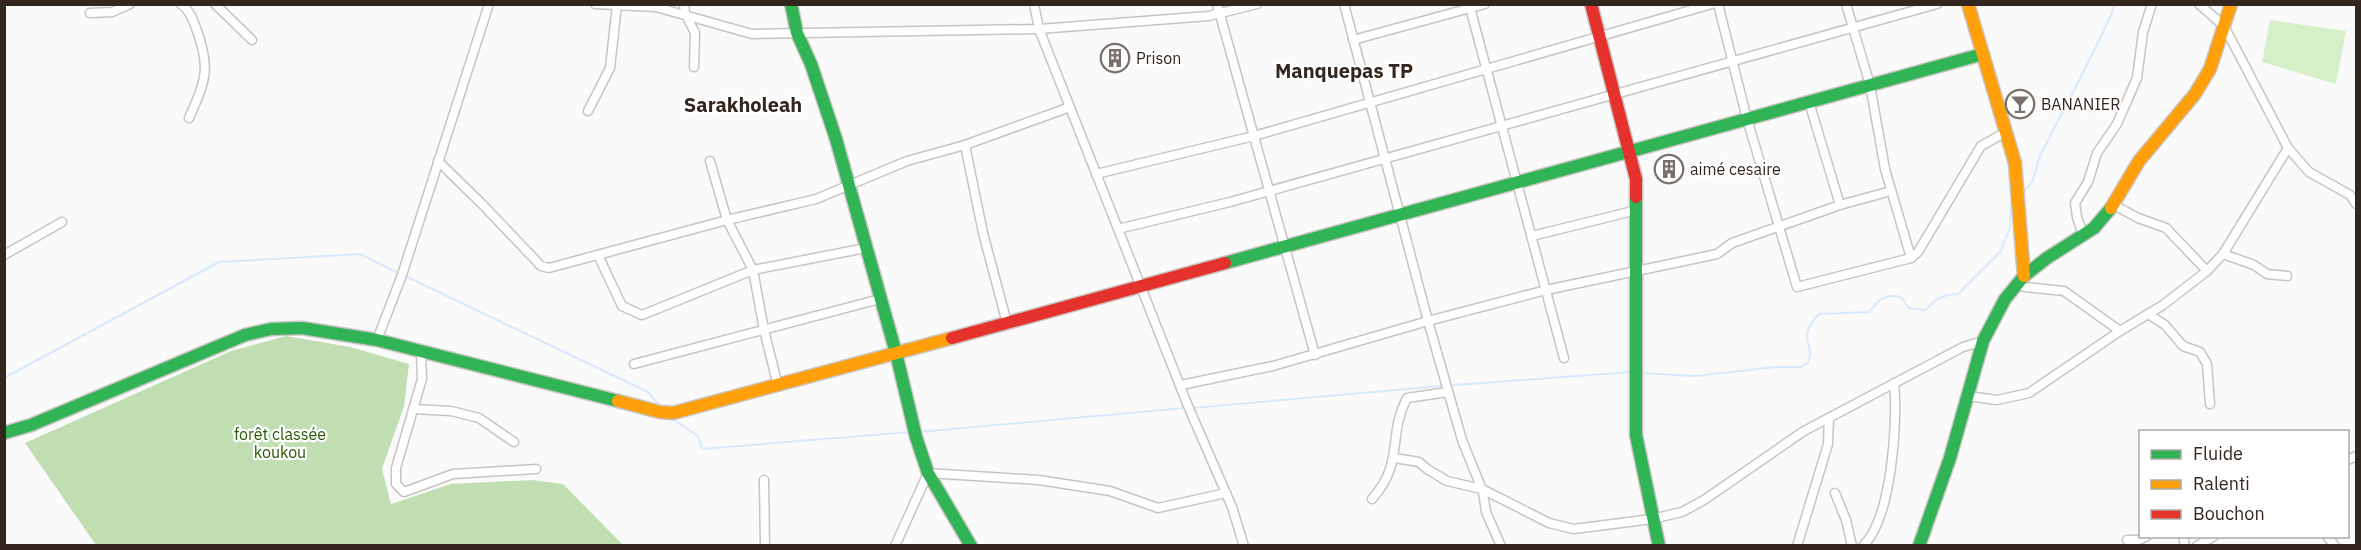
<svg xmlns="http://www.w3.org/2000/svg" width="2361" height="550" font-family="'IBM Plex Sans',sans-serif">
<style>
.green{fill:#d5f0c9}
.forest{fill:#c1deb3}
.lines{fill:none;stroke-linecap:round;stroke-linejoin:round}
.stream{stroke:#d8e8fe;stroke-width:2}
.street-casing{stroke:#cac4c1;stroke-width:11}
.fast-casing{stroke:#cac4c1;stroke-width:15}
.slow-casing{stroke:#cac4c1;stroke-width:15}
.jam-casing{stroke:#cac4c1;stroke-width:15}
.street{stroke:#fefefe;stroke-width:8}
.fast{stroke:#30b455;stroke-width:12}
.slow{stroke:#ff9f0a;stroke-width:12}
.jam{stroke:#e5322d;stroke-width:12}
.labels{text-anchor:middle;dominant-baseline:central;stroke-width:4.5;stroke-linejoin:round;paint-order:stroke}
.poi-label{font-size:16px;fill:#33261e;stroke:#fff;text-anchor:start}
.park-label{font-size:16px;fill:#295905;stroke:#fff}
.quarter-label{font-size:20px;font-weight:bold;fill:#33261e;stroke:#fff}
</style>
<rect width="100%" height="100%" fill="#fafafa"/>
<path class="green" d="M 2270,20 L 2346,31 L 2336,84 L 2262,62 Z"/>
<path class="forest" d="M 286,336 L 350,347 L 409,364 L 404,406 L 382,469 L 391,504 L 451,484 L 532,480 L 563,484 L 623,545 L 96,545 L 25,443 L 231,351 Z"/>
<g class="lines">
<g class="stream">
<path d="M 2024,190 C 2036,184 2035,166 2041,154 C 2065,106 2092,59 2113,10 L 2114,4"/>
<path d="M 405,276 L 648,392 L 660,406"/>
<path d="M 1639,373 L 1696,376 L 1775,367 L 1801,367 L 1808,363 C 1816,343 1795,339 1819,314 L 1869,312 C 1878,300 1886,293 1901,297 L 1909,308 L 1925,310 L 1936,300 L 1947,295 L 1958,294 L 2001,251 L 2010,227 L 2011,199 L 2014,195"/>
<path d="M 4,378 L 219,262 L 360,254 L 400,274"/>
<path d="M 1191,408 L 1442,386 L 1630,372"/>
<path d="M 670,417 L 698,436 L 702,449 L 910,432"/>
<path d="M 919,432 L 1185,408"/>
</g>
<g class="street-casing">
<g id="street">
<path d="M 181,4 C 190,11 192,18 196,28 C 211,68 206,80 189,118"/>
<path d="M 215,4 L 252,40"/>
<path d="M 595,4 L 656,7 L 752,34 L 1039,29 L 1209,16 L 1257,4"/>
<path d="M 684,4 L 685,13 L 695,33 L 694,67"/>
<path d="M 1034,4 L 1039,29 L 1188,406 L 1232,507 L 1244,546"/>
<path d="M 1217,4 L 1315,355"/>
<path d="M 1344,4 L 1428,321 L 1462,440 L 1483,492 L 1486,512 L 1501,546"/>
<path d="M 1469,4 L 1564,358"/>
<path d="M 1718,4 L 1747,119 L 1797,287 L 1911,258 L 1918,252 L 1981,146 L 2006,132"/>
<path d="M 1846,4 L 1870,85 L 1885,169 L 1911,258"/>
<path d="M 2199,4 L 2224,26 L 2288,148 L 2309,172 L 2350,195 L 2356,204"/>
<path d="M 90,13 L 112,12 L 130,4"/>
<path d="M 1353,40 L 1485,4"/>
<path d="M 588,111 L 610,68 L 617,5"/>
<path d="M 438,161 L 482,204 L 541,266 L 549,268 L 727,220 L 816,199 L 907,161 L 965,145"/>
<path d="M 710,161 L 727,220 L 753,270 L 764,330 L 778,386"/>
<path d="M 1096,174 L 1254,136 L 1712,4"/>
<path d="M 1840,205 L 1891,191"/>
<path d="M 2114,205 L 2138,218 L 2166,228 L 2207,271"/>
<path d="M 1118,229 L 1230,202 L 1937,4"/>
<path d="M 2083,235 L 2077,217 L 2075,203 L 2088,182 L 2097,153 L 2117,124 L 2137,78 L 2143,32 L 2152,4"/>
<path d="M 1532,236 L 1637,210"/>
<path d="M 2223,254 L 2254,265 L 2267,274 L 2287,276"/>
<path d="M 4,255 L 62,222"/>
<path d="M 598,255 L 622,306 L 642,315 L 753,270 L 866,248"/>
<path d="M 2018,283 L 2024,287 L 2064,291 L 2120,331"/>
<path d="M 2148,314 L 2165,325 L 2183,346 L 2200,352 L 2207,364 L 2210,404"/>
<path d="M 1007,323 L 983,233 L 965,145 L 1070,107"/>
<path d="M 377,340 L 402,275 L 489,4"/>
<path d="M 421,352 L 422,379 L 396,468 L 396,484 L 404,492 L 453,474 L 536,469"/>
<path d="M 634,364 L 880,299"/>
<path d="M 1181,385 L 1273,366 L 1428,321 L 1546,290 L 1717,254 L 1732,243 L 1840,205 L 1809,102"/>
<path d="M 1968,396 L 1997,400 L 2029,393 L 2120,331 L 2163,305 L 2207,271 L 2223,254 L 2288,148"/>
<path d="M 413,409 L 451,411 L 479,418 L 514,442"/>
<path d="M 1394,458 L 1419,462 L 1427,469 L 1447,481 L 1482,489 L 1549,523 L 1574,529 L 1652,519 L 1682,512 L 1704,500 L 1804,431 L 1963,347 L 1983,341"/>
<path d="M 2348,460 L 2356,456"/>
<path d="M 764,480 L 765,546"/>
<path d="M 1835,493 L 1846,520 L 1852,546"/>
<path d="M 1372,499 C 1405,462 1387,436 1407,398 L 1448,392"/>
<path d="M 2183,536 L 2185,546"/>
<path d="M 2327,536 L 2335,546"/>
<path d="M 2127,540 L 2139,540 L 2147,536"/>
<path d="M 895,546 L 928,473 L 1039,480 L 1110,491 L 1158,508 L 1226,493"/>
<path d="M 1797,546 L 1828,444 L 1829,418"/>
<path d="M 1863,546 C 1892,518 1898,421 1894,383"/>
<path d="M 2197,546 L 2214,536"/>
</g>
</g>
<g class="fast-casing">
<g id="fast">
<path d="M 791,4 L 797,33 L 811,64 L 836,139 L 896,353 L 916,437 L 928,473 L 971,546"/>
<path d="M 1636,197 L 1636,435 L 1659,546"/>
<path d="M 1225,263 L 1983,54"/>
<path d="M 4,433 L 31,425 L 245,335 L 271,329 L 302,328 L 377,340 L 618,401"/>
<path d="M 1919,546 L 1950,458 L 1983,341 L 2005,299 L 2024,276 L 2047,258 L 2094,228 L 2111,208"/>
</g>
</g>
<g class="slow-casing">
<g id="slow">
<path d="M 1968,4 L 2015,163 L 2024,276"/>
<path d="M 2111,208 L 2139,161 L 2195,94 L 2210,69 L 2231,4"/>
<path d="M 618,401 L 660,412 L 673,413 L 952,338"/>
</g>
</g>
<g class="jam-casing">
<g id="jam">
<path d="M 1591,4 L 1636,179 L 1636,197"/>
<path d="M 952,338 L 1225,263"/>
</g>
</g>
<use href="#street" class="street"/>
<use href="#fast" class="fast"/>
<use href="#slow" class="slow"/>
<use href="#jam" class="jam"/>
</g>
<defs>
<g id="building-ring" transform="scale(1.5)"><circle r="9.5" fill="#fff" stroke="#79706b" stroke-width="1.5"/><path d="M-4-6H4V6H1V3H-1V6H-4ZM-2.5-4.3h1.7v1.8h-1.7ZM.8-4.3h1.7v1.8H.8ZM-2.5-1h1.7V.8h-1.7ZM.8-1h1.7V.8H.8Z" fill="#79706b"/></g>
<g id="bar-ring" transform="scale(1.5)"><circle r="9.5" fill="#fff" stroke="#79706b" stroke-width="1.5"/><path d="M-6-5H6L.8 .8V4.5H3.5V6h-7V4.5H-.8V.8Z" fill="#79706b"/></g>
</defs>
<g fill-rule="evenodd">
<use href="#building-ring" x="1115" y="58"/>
<use href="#bar-ring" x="2020" y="104"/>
<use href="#building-ring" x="1669" y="169"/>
</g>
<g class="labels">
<g class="poi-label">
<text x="1136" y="58">Prison</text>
<text x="2041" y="104">BANANIER</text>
<text x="1690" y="169">aimé cesaire</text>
</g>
<g class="park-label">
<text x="280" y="434">forêt classée<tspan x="280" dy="18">koukou</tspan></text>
</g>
<g class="quarter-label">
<text x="1344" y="70">Manquepas TP</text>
<text x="743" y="104">Sarakholeah</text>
</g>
</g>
<rect width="2361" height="550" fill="none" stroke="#33261e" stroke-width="12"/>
<rect x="2139" y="430" width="210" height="108" fill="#ffffff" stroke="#ada8a5" stroke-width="1.5"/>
<rect x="2151" y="450" width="30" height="9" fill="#30b455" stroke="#ada8a5" stroke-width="1.5"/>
<text x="2193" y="460" font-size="18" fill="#33261e">Fluide</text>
<rect x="2151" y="480" width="30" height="9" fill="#ff9f0a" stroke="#ada8a5" stroke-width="1.5"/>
<text x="2193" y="490" font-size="18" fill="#33261e">Ralenti</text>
<rect x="2151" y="510" width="30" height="9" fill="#e5322d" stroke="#ada8a5" stroke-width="1.5"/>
<text x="2193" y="520" font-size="18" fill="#33261e">Bouchon</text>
</svg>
